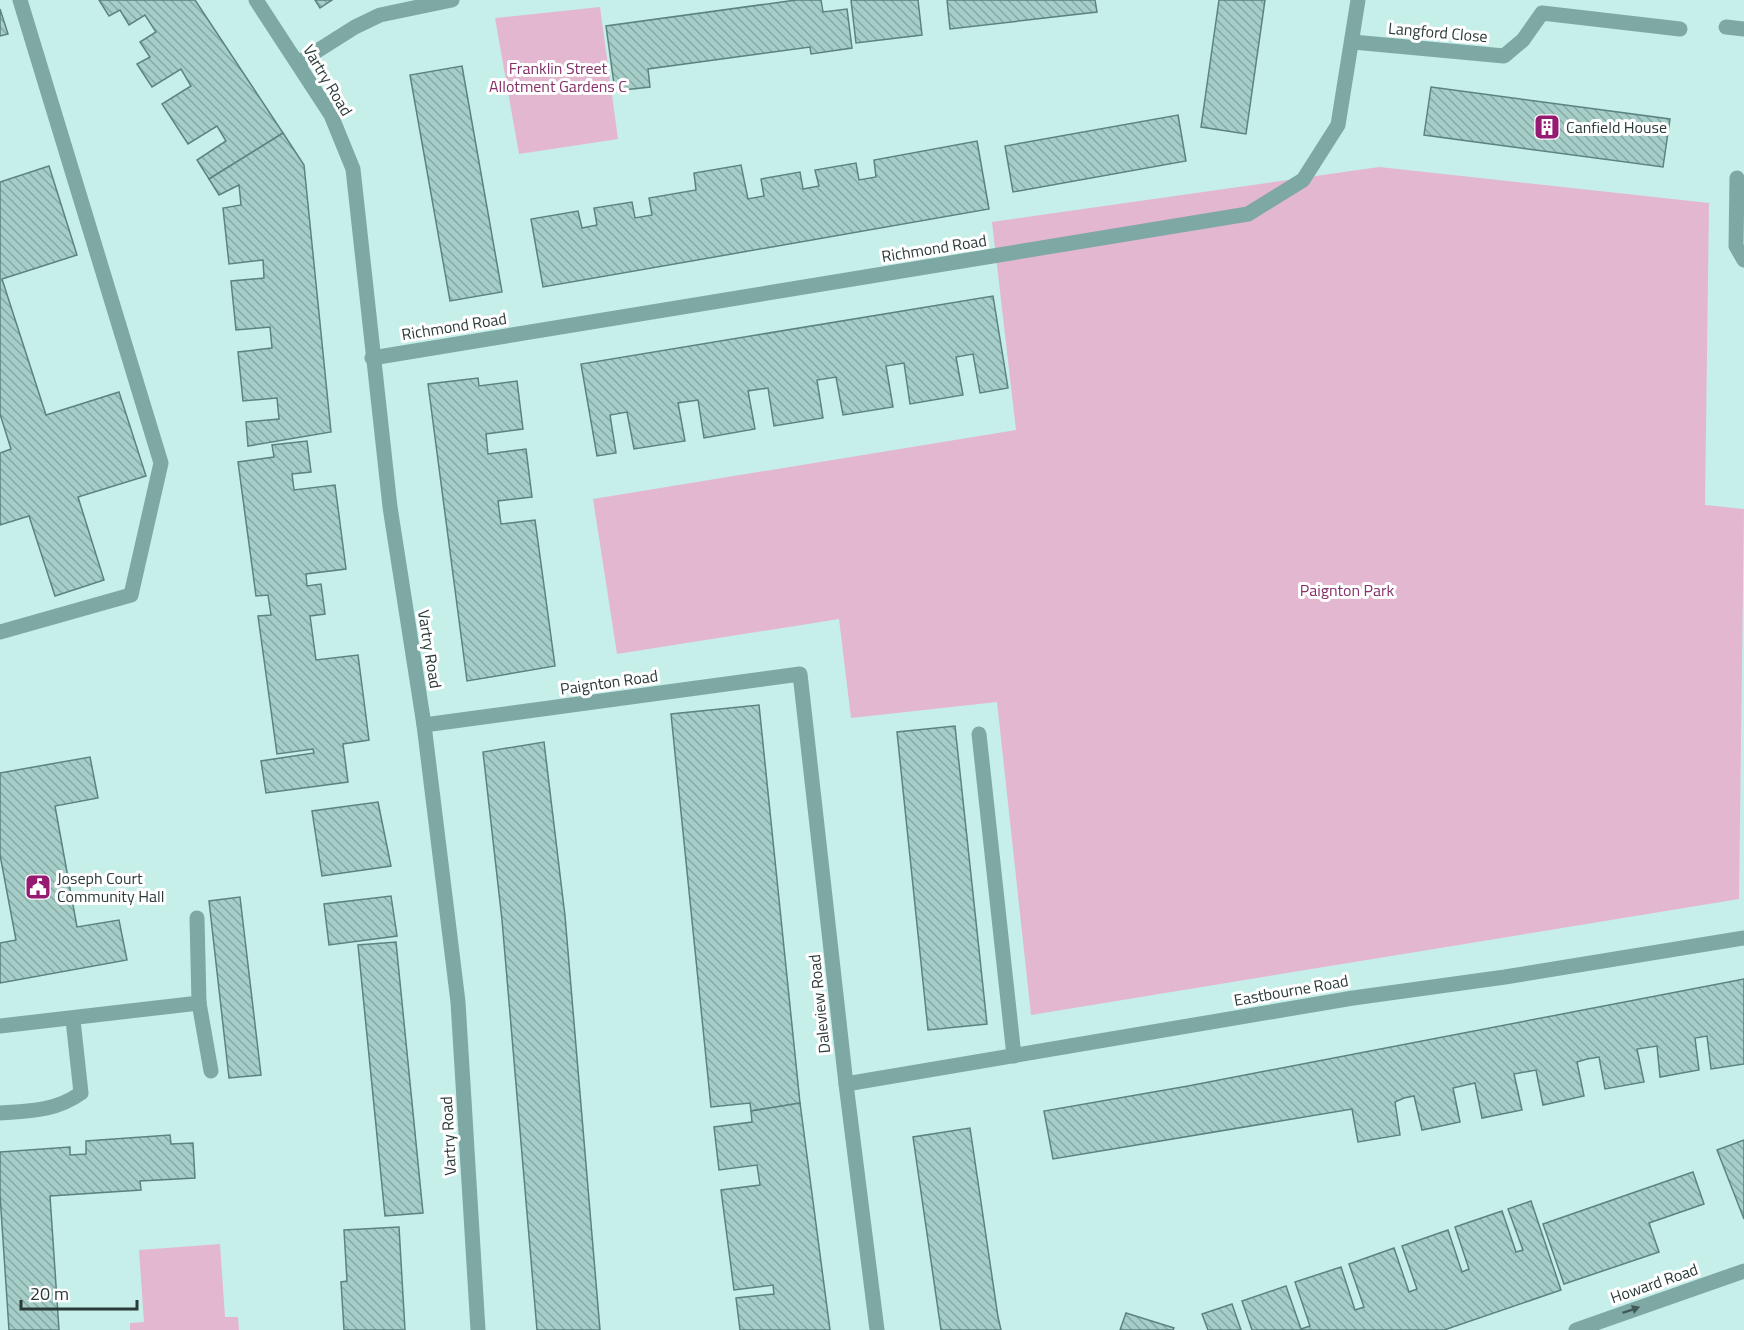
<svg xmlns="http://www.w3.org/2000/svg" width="1744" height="1330" font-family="'Titillium Web',sans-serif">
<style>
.green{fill:#e4b7d1}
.building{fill:url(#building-back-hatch);stroke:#5c837f;stroke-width:1.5}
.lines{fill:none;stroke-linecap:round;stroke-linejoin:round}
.minor{stroke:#7ea8a4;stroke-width:15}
.oneway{fill:#435b58}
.labels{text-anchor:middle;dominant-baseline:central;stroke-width:6;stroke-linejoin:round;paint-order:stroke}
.street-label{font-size:16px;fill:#2a3a38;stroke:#fff}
.park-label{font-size:16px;fill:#86326a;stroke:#fff}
.poi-label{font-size:16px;fill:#2a3a38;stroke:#fff;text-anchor:start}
</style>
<defs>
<pattern id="building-back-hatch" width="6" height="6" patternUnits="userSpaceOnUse" patternTransform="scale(1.5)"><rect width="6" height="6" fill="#a5cec9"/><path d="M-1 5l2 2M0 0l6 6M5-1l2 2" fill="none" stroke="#87a8a4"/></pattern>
</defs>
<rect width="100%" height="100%" fill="#c6efea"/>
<g class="green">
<path d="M 600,7 L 618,139 L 519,154 L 495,18 Z"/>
<path d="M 1379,167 L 1709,203 L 1705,505 L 1744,509 L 1739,899 L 1031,1015 L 997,702 L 851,718 L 839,619 L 617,654 L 593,499 L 1016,430 L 992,222 Z"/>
<path d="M 220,1244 L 225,1317 L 238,1317 L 239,1330 L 130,1330 L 130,1323 L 144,1322 L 139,1250 Z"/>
</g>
<g class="building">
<path d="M 99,0 L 195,0 L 283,133 L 209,179 L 197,160 L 226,141 L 217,126 L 188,144 L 162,104 L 191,86 L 181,69 L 152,87 L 137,64 L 150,57 L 140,42 L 156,32 L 145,15 L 129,25 L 120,10 L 109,16 Z"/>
<path d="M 315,0 L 332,0 L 320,8 Z"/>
<path d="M 796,0 L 821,0 L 823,12 L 847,9 L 852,48 L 811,54 L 810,47 L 648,69 L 650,87 L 615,91 L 606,26 Z"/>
<path d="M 851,0 L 918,0 L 922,35 L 856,43 Z"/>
<path d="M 947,0 L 1095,0 L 1097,12 L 950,29 Z"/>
<path d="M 1219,0 L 1265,0 L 1246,134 L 1201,127 Z"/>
<path d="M 0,9 L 8,34 L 0,36 Z"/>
<path d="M 462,66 L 502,292 L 450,301 L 410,75 Z"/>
<path d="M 1431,87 L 1670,119 L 1663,167 L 1424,135 Z"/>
<path d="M 1178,115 L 1186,161 L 1013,192 L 1005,146 Z"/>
<path d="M 283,133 L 304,165 L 331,432 L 248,446 L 246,422 L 279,419 L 277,398 L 243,401 L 238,352 L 272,348 L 270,327 L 236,330 L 231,281 L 264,278 L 263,260 L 229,264 L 223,208 L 241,205 L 239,185 L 219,195 L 209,179 Z"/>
<path d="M 977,141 L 989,209 L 543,287 L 531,219 L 578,211 L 582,228 L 597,225 L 594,208 L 632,202 L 635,218 L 652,215 L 649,198 L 696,190 L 694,173 L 741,165 L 748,199 L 764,196 L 761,179 L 800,172 L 803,189 L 819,186 L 815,170 L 856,163 L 859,180 L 876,177 L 874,160 Z"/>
<path d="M 49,166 L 77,255 L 2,279 L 46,415 L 119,392 L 146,476 L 78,497 L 104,580 L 55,596 L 29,516 L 0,525 L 0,453 L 11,449 L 0,414 L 0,182 Z"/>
<path d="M 993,296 L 1008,388 L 980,393 L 973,354 L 956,357 L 963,395 L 910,404 L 904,363 L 886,366 L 893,407 L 843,415 L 836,377 L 817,380 L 823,418 L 774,426 L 768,388 L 748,391 L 755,429 L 704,438 L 698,400 L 678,403 L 685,441 L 634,449 L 627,412 L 610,415 L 616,453 L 597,456 L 581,364 Z"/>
<path d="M 478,378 L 479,386 L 517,381 L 523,429 L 486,434 L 488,454 L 526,449 L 532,497 L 498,501 L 501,524 L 535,520 L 555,666 L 467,681 L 428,384 Z"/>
<path d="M 307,441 L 311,472 L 292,474 L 294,490 L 335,485 L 346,569 L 306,574 L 307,586 L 321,584 L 325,614 L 310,616 L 316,660 L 358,655 L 369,740 L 343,744 L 348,782 L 266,793 L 261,761 L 314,753 L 313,749 L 277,754 L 258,616 L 271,615 L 268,595 L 256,596 L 238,462 L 274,457 L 272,445 Z"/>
<path d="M 759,705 L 800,1103 L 751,1111 L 750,1103 L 711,1107 L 671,714 Z"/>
<path d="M 955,726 L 987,1024 L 928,1030 L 897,732 Z"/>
<path d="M 544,742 L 565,916 L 600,1330 L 537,1330 L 502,920 L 483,752 Z"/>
<path d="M 90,757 L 98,798 L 55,806 L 77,927 L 119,920 L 127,960 L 0,983 L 0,943 L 16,940 L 0,855 L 0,773 Z"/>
<path d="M 378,802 L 391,866 L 322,876 L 312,811 Z"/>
<path d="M 391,896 L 397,936 L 329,945 L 324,904 Z"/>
<path d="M 240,897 L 261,1075 L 229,1078 L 209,901 Z"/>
<path d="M 396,942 L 423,1213 L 385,1216 L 358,945 Z"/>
<path d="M 1744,979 L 1744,1064 L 1711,1069 L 1707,1036 L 1695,1038 L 1699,1070 L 1660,1077 L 1657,1046 L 1637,1049 L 1644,1082 L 1605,1089 L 1599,1057 L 1587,1059 L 1577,1062 L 1584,1096 L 1543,1105 L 1536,1070 L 1514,1074 L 1522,1110 L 1482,1118 L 1475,1083 L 1453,1088 L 1460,1122 L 1422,1130 L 1414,1096 L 1404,1098 L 1395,1102 L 1400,1135 L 1358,1142 L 1352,1109 L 1053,1159 L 1044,1111 L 1188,1086 Z"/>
<path d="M 800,1103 L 830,1330 L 740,1330 L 736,1298 L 774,1294 L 773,1285 L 734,1290 L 721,1190 L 760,1185 L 757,1165 L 719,1170 L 714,1127 L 752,1122 L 751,1111 Z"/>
<path d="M 970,1128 L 998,1317 L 1001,1330 L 941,1330 L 913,1137 Z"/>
<path d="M 170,1135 L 171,1144 L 193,1143 L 195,1178 L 140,1181 L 141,1190 L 50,1196 L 59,1330 L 9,1330 L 0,1195 L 0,1152 L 70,1147 L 70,1155 L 86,1154 L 86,1141 Z"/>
<path d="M 1744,1140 L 1744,1219 L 1717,1150 Z"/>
<path d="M 1693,1172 L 1704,1204 L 1649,1223 L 1659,1252 L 1564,1284 L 1543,1224 Z"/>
<path d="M 1531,1201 L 1561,1290 L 1444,1330 L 1252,1330 L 1242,1301 L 1286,1286 L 1301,1329 L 1310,1326 L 1295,1282 L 1341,1267 L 1355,1310 L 1364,1307 L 1349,1264 L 1394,1248 L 1409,1292 L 1417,1289 L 1402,1246 L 1448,1230 L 1462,1272 L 1469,1269 L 1455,1227 L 1502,1211 L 1516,1252 L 1523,1250 L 1508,1209 Z"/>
<path d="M 399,1227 L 405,1330 L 344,1330 L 341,1282 L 347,1281 L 344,1230 Z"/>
<path d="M 1232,1304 L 1241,1330 L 1208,1330 L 1202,1314 Z"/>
<path d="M 1126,1313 L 1174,1328 L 1173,1330 L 1120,1330 Z"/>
</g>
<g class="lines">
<g class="minor">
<path d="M 256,0 L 331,115 L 353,169 L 390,507 L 424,725 L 458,1002 L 478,1330"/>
<path d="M 1726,27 L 1744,29"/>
<path d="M 1353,42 L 1504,56 L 1523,40 L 1542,13 L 1680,29"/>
<path d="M 298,63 L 355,27 L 380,15 L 452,0"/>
<path d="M 1737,178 L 1736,246 L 1744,260"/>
<path d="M 372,358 L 1248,214 L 1303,180 L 1338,125 L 1358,0"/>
<path d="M 0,632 L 131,595 L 161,463 L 20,0"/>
<path d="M 424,725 L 800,674 L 846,1084 L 877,1330"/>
<path d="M 979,734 L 1014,1056"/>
<path d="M 199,1003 L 211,1071"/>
<path d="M 0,1026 L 199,1003 L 197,918"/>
<path d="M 846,1084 L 1353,998 L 1505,977 L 1744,938"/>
<path d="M 0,1113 C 30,1111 56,1111 81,1093 L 73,1020"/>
<path d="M 1576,1330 L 1744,1271"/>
</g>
</g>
<defs><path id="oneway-solid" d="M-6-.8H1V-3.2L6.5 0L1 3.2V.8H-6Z" transform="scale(1.5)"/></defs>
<use class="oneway" href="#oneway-solid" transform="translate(1631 1310) rotate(-19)"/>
<defs>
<g id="building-square" transform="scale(1.35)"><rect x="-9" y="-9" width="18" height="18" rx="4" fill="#961972" stroke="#fff"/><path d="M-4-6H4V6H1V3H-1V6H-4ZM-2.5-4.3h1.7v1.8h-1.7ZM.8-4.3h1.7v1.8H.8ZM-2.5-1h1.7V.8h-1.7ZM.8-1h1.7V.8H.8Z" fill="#fff"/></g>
<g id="civic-square" transform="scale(1.35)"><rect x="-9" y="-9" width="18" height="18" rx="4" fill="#961972" stroke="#fff"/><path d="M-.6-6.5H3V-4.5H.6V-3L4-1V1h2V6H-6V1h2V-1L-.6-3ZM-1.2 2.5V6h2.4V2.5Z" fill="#fff"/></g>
</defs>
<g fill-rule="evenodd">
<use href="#building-square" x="1547" y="127"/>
<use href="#civic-square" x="38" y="887"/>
</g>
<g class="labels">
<g class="street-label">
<text transform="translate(1438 32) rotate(5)">Langford Close</text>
<text transform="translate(328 80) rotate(59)">Vartry Road</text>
<text transform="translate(934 248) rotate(-9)">Richmond Road</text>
<text transform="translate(454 326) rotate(-9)">Richmond Road</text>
<text transform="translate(430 649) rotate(81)">Vartry Road</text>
<text transform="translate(609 682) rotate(-8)">Paignton Road</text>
<text transform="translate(1291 990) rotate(-10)">Eastbourne Road</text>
<text transform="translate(819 1004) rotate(-96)">Daleview Road</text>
<text transform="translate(448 1136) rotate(-93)">Vartry Road</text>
<text transform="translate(1654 1283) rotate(-19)">Howard Road</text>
</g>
<g class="park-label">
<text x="558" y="68">Franklin Street<tspan x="558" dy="18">Allotment Gardens C</tspan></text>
<text x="1347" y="590">Paignton Park</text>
</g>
<g class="poi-label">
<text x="1566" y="127">Canfield House</text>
<text x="57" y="878">Joseph Court<tspan x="57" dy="18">Community Hall</tspan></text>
</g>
</g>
<path d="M21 1300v9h116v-9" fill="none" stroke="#2a3a38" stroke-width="3"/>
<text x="30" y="1300" font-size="18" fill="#2a3a38" stroke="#ffffff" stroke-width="4.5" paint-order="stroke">20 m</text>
</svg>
